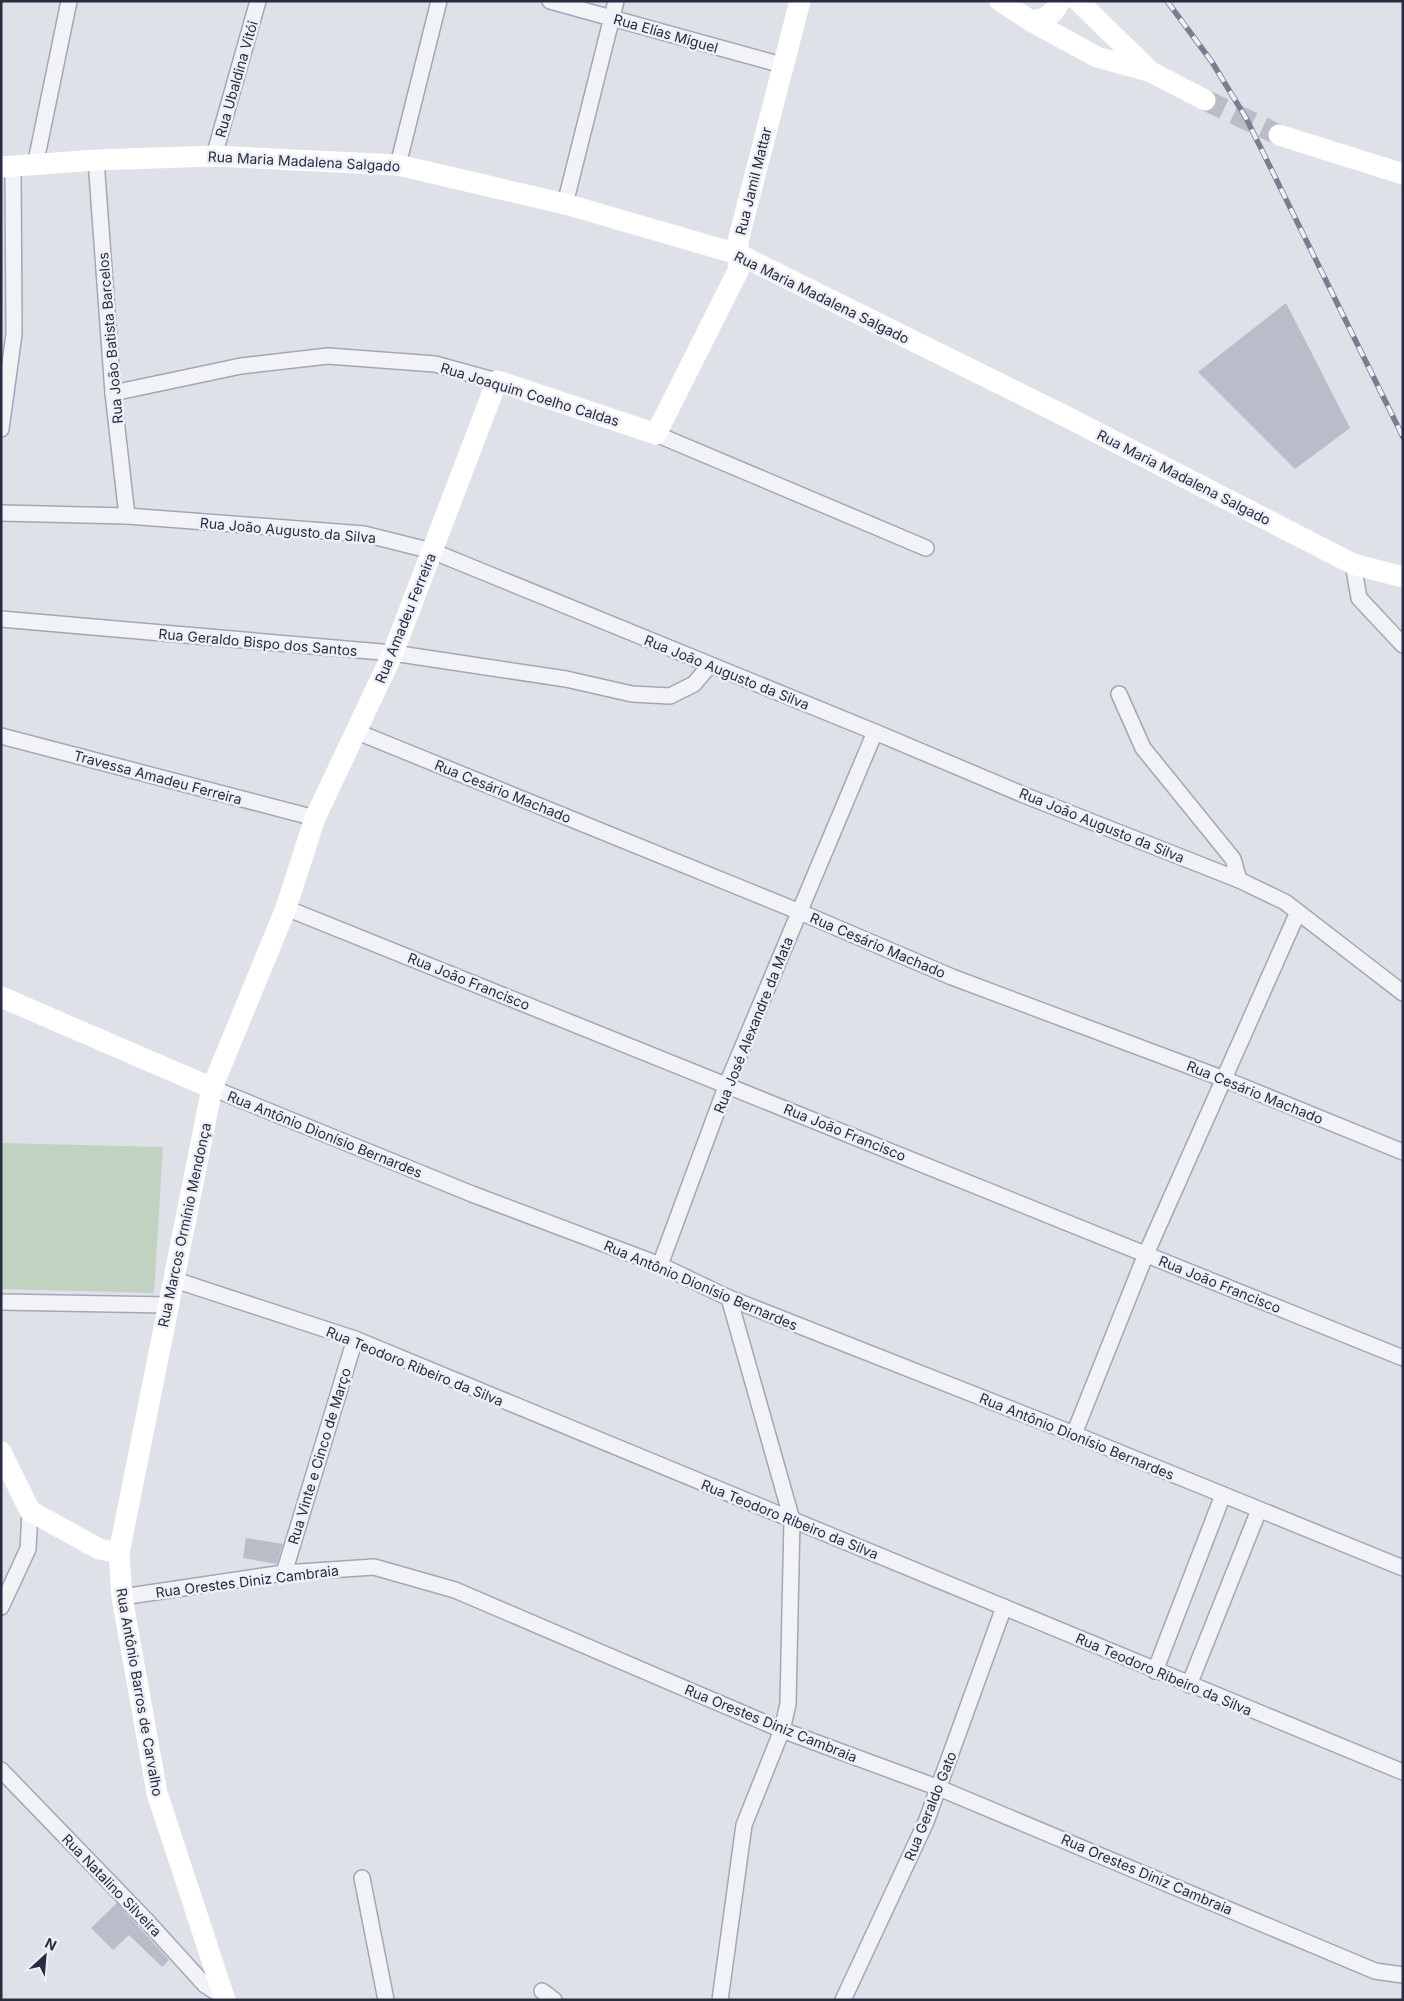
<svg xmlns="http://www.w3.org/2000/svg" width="1404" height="2001" font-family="Inter,sans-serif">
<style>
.green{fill:#c1d3c0}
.building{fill:#b9bcc9}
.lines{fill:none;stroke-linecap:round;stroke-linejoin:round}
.secondary-tunnel{stroke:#babdc7;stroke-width:21;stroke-dasharray:21 11;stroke-linecap:butt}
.street-casing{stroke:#a4a7b3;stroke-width:18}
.street{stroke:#f2f3f7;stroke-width:15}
.secondary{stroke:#fff;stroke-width:21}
.rail-casing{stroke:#787d93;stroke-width:5.5}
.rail{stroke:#eff0f6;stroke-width:4;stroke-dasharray:11;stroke-linecap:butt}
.labels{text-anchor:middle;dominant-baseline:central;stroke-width:5;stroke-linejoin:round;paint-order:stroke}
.street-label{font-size:14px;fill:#272c41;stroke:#eff0f6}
</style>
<rect width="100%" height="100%" fill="#dfe1e9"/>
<path class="green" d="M 1,1143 L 163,1147 L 154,1293 L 1,1289 Z"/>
<g class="building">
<path d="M 1286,303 L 1350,428 L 1295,469 L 1198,372 Z"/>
<path d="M 246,1538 L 283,1544 L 277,1564 L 243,1558 Z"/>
<path d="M 117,1903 L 169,1960 L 162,1967 L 129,1935 L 113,1950 L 91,1928 Z"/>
</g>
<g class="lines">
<path class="secondary-tunnel" d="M 1205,100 L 1279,135"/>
<g class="street-casing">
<g id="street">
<path d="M 550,1 L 782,65"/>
<path d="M 214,156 L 258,1"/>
<path d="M 96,160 L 113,393 L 127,516"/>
<path d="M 398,165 L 439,1"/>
<path d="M 35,166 L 69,1"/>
<path d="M 565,204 L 616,1"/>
<path d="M 113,393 L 241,366 L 328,356 L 435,364 L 497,381"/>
<path d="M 1,429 L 14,334 L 13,167"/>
<path d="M 656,434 L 926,548"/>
<path d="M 1,513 L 127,516 L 364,534 L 432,551 L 875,732 L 1024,795 L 1239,880 L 1285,902 L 1403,993"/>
<path d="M 1353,564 L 1359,598 L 1403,645"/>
<path d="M 1,619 L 393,653 L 566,679 L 632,694 L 670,696 L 694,684 L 710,665"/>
<path d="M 1119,694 L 1143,748 L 1233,859 L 1239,880"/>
<path d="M 355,731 L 800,912 L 952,977 L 1224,1079 L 1403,1152"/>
<path d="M 1,736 L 315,818"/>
<path d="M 286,908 L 1403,1358"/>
<path d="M 212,1088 L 472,1194 L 660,1265 L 729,1298 L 1074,1434 L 1403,1568"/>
<path d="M 660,1265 L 727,1084 L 875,732"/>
<path d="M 172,1279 L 355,1339 L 1403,1772"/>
<path d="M 1,1302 L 168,1305"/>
<path d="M 1074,1434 L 1146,1254 L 1298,912"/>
<path d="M 284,1573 L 355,1339"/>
<path d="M 122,1597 L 284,1573 L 374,1567 L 455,1590 L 782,1730 L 939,1788 L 1375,1971 L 1403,1975"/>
<path d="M 1,1607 L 28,1549 L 30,1511"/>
<path d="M 1155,1671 L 1223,1495"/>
<path d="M 1189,1685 L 1259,1510"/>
<path d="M 1,1770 L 146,1920 L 205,1985 L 225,1998"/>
<path d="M 362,1878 L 386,2000"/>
<path d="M 542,1991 L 554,2000"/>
<path d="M 720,2000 L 744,1825 L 782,1730 L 788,1704 L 792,1520 L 729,1298"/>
<path d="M 843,2000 L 926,1822 L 1004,1607"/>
</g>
</g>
<use href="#street" class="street"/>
<g class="secondary">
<path d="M 1000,1 L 1031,21 L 1097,57 L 1151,72 L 1205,100"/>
<path d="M 1078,1 L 1149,70"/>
<path d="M 1031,21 C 1044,20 1054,15 1060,1"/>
<path d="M 1279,135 L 1403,174"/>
<path d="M 1,167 L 96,160 L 214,156 L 398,165 L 565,204 L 738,254 L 1065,416 L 1353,564 L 1403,577"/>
<path d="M 1,997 L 212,1088"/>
<path d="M 1,1452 L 30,1511 L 99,1549 L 119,1553"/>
<path d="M 225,2000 L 157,1793 L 122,1597 L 119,1553 L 212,1088 L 286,908 L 315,818 L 393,653 L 497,381 L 656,434 L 739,269 L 738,241 L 800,1"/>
</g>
<g class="rail-casing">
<path id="rail" d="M 1167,1 L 1212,62 L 1246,118 L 1403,437"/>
</g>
<use href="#rail" class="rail"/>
</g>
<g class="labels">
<g class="street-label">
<text transform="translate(666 33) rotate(16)">Rua Elías Miguel</text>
<text transform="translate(236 79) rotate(-74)">Rua Ubaldina Vitói</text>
<text transform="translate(304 161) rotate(3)">Rua Maria Madalena Salgado</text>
<text transform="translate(753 181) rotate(-76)">Rua Jamil Mattar</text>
<text transform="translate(822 297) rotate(26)">Rua Maria Madalena Salgado</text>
<text transform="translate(110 338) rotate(-95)">Rua João Batista Barcelos</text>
<text transform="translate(530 394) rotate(17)">Rua Joaquim Coelho Caldas</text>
<text transform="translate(1184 477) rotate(27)">Rua Maria Madalena Salgado</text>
<text transform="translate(288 530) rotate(5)">Rua João Augusto da Silva</text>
<text transform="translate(405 618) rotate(-68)">Rua Amadeu Ferreira</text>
<text transform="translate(258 642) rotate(5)">Rua Geraldo Bispo dos Santos</text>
<text transform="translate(727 672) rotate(22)">Rua João Augusto da Silva</text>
<text transform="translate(158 777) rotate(15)">Travessa Amadeu Ferreira</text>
<text transform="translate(503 791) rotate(22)">Rua Cesário Machado</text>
<text transform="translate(1102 825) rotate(22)">Rua João Augusto da Silva</text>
<text transform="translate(878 945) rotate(23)">Rua Cesário Machado</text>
<text transform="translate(469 981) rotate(22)">Rua João Francisco</text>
<text transform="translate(753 1025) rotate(-68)">Rua José Alexandre da Mata</text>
<text transform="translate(1255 1092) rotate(22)">Rua Cesário Machado</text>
<text transform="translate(845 1132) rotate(22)">Rua João Francisco</text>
<text transform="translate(325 1134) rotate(22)">Rua Antônio Dionísio Bernardes</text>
<text transform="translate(184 1225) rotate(-78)">Rua Marcos Ormínio Mendonça</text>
<text transform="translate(1220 1284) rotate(22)">Rua João Francisco</text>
<text transform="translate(701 1285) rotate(23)">Rua Antônio Dionísio Bernardes</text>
<text transform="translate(415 1366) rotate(22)">Rua Teodoro Ribeiro da Silva</text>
<text transform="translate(1077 1436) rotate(22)">Rua Antônio Dionísio Bernardes</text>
<text transform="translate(319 1456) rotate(-73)">Rua Vinte e Cinco de Março</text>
<text transform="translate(790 1519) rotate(22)">Rua Teodoro Ribeiro da Silva</text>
<text transform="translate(247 1581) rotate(-7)">Rua Orestes Diniz Cambraia</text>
<text transform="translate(1164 1674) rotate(23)">Rua Teodoro Ribeiro da Silva</text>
<text transform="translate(140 1692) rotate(80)">Rua Antônio Barros de Carvalho</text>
<text transform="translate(771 1723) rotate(22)">Rua Orestes Diniz Cambraia</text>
<text transform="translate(930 1806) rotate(-68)">Rua Geraldo Gato</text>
<text transform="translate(1147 1874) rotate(23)">Rua Orestes Diniz Cambraia</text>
<text transform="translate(112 1885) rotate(46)">Rua Natalino Silveira</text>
</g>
</g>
<rect width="1404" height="2001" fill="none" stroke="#272c41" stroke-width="5"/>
<g transform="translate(45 1956) rotate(26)" stroke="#eff0f6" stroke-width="4" paint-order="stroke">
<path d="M0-4L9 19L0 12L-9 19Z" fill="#272c41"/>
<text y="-8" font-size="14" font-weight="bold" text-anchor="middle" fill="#272c41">N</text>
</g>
</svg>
